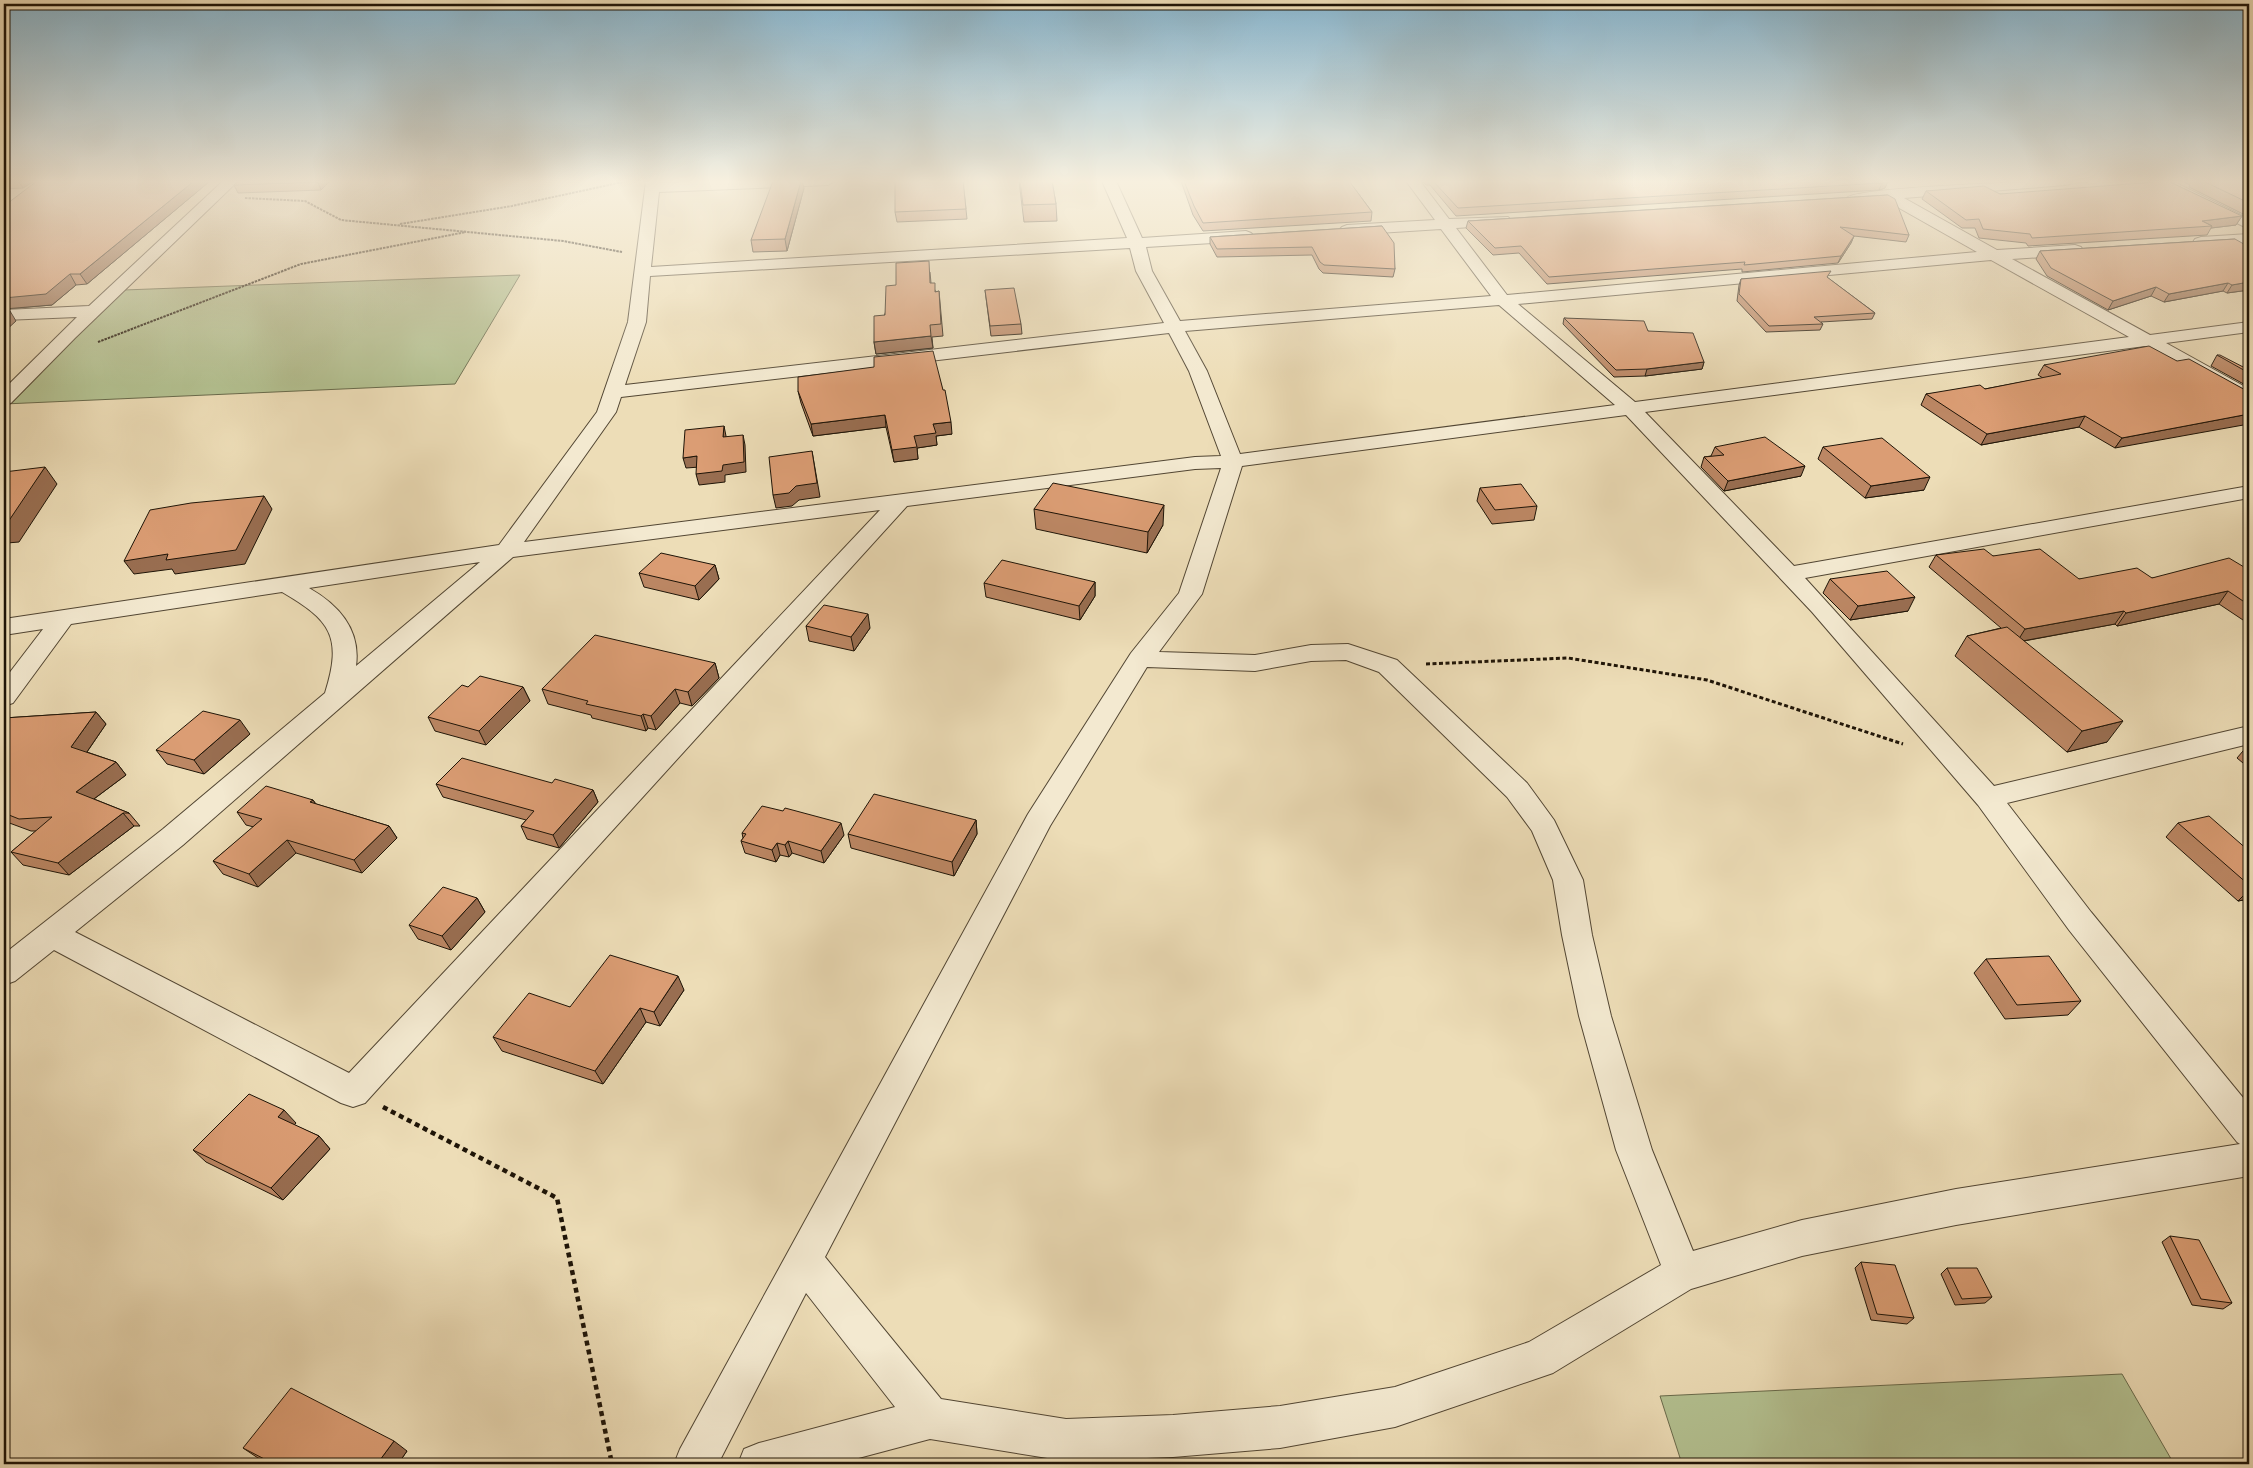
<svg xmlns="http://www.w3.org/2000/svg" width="2253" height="1468" font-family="'Gentium Book Plus',serif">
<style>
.green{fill:#b4c292;stroke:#696b4c}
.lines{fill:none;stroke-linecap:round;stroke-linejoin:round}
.street-casing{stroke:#524633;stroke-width:2}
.path-far2{stroke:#1e1407;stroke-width:2;stroke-dasharray:2.5 1;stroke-linecap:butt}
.path-far1{stroke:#1e1407;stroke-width:3;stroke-dasharray:4 2.5;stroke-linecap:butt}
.path{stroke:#1e1407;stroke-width:4.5;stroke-dasharray:5 4;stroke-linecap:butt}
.street{fill:#f3e9d0;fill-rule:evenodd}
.wall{fill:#bc8764;stroke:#1e1407}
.shaded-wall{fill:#996e51;stroke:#1e1407}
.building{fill:#db9d74;stroke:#1e1407}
</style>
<rect width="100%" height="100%" fill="#edddb7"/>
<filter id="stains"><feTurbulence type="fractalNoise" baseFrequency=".004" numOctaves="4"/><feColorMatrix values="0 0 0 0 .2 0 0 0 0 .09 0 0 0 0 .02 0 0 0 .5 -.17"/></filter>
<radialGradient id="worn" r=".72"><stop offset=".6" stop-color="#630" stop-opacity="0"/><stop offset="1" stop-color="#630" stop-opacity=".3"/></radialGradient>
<g class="green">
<path d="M 520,275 L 455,384 L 4,404 L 4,401 L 124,290 Z"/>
<path d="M 2122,1374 L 2174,1464 L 1682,1464 L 1660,1396 Z"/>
</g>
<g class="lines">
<g class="street-casing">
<g id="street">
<path d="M 223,181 L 238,181 L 75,338 L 11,403 L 4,405 L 4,389 L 77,317 L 4,320 L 4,310 L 89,306 Z"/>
<path d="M 646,181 L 660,181 L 660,183 L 731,181 L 835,181 L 828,185 L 659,192 L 651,267 L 1127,238 L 1102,181 L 1116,181 L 1142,238 L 1246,231 L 1251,233 L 1254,236 L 1251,239 L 1246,241 L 1146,247 L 1152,271 L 1180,321 L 1491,296 L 1441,229 L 1347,235 L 1342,233 L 1339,230 L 1342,227 L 1347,225 L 1435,220 L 1406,181 L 1420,181 L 1449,219 L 1508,217 L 1511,220 L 1508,223 L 1503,225 L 1456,228 L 1507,295 L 1977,252 L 1885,200 L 1854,202 L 1847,198 C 1855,187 2045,181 2072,181 L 2070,184 L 2065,185 L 1904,198 L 1997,250 L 2075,245 L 2081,247 L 2083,250 L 2081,253 L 2075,255 L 2012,259 L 2150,335 L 2249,322 L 2249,332 L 2166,343 L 2249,389 L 2249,403 L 2242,401 L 2145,346 L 1645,412 L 1794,566 L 2249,486 L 2249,498 L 1805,578 L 1994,786 L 2249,726 L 2249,744 L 2007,803 L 2091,912 L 2249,1105 L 2249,1176 L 1956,1225 L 1802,1256 L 1691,1289 L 1553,1373 L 1395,1427 L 1280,1448 L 1173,1457 L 1066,1461 L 930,1439 L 836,1464 L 738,1464 L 744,1449 L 759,1443 L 895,1407 L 806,1293 L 718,1464 L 674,1464 L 680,1449 L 1028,814 L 1131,653 L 1179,593 L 1221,468 L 1195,469 L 907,506 L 365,1103 L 353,1107 L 341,1103 L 54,950 L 15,981 L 4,985 L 4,954 L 163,829 L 325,693 C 343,636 330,620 282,592 L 71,624 L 13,703 L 4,706 L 4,680 L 43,629 L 4,635 L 4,619 L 499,545 L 597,412 L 628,322 ZM 1130,248 L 1136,271 L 1164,323 L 625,385 L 646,322 L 650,276 ZM 1991,260 L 2129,337 L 1635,402 L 1518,304 ZM 1499,305 L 1615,405 L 1240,454 L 1207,371 L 1185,331 ZM 1169,333 L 1189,371 L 1221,456 L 1195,457 L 524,542 L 616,412 L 621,397 ZM 1626,415 L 1812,612 L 1978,805 L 2069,930 L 2237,1142 L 2240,1144 L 1956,1189 L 1802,1220 L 1693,1251 L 1652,1150 L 1611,1016 L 1592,935 L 1583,880 L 1554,820 L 1527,783 L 1397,660 L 1348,644 L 1311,645 L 1255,655 L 1159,652 L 1202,594 L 1242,466 ZM 880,510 L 349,1073 L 75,932 L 183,845 L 513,557 ZM 480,562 L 356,666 C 361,630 339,605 309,588 ZM 1346,660 L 1379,672 L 1507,797 L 1532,831 L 1553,880 L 1562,935 L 1579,1016 L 1616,1150 L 1661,1265 L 1529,1342 L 1395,1387 L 1280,1406 L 1173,1415 L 1066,1419 L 941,1399 L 825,1257 L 1050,826 L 1147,667 L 1255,671 L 1311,661 Z"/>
<path d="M 2155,181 L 2172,181 L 2249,219 L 2249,229 L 2157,184 Z"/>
<path d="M 2249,234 L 2249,244 L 2201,247 L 2195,245 L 2193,242 L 2195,239 L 2201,237 Z"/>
</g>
</g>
<g class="path-far2">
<path d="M 245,198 L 305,201 L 341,220 L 563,241 L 622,252"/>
<path d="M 400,224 L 512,206 L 627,181"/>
<path d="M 98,342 L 301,264 L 466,232"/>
</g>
<path class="path-far1" d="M 1426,664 L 1568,658 L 1707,680 L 1903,744"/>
<path class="path" d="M 383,1107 L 557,1198 L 612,1464"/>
<use href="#street" class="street"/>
</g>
<g class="wall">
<path d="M 4,181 L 34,181 L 23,188 L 4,189 Z"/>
<path d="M 210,181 L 87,284 L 76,285 L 52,305 L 4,309 L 4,206 Z"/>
<path d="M 330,181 L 321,190 L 238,193 L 234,185 Z"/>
<path d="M 559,181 L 604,181 L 559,182 Z"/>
<path d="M 963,181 L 967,219 L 897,222 L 895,212 Z"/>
<path d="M 1019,181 L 1052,181 L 1056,204 L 1057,221 L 1024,222 Z"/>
<path d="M 1181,181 L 1349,181 L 1372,212 L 1371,221 L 1203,231 L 1193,215 Z"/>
<path d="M 1422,181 L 1888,181 L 1885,188 L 1879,190 L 1456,216 L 1430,185 L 1426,185 Z"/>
<path d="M 2182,181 L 2249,181 L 2249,217 L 2189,187 L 2190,185 Z"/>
<path d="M 804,188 L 787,251 L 753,252 L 751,240 Z"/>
<path d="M 1926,191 L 2000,194 L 2242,216 L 2236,225 L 2211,228 L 2207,235 L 2028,246 L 2026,243 L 1979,238 L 1975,228 L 1962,228 L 1922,199 Z"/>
<path d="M 1888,195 L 1909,235 L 1906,242 L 1854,236 L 1851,243 L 1838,263 L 1742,272 L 1742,269 L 1547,284 L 1519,253 L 1493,255 L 1466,228 L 1468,221 Z"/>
<path d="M 1382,226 L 1395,269 L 1393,277 L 1323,273 L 1319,269 L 1312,255 L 1217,257 L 1210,244 L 1210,237 Z"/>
<path d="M 2235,239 L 2249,290 L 2227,293 L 2223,291 L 2164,302 L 2151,296 L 2108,310 L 2047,276 L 2036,259 L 2040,251 Z"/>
<path d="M 930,272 L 931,283 L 936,292 L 939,291 L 943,336 L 932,337 L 933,348 L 876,354 L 874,342 L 896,285 Z"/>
<path d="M 1828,278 L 1875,313 L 1872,319 L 1821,322 L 1823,324 L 1820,330 L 1766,332 L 1737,301 L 1739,285 L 1741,279 Z"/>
<path d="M 985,290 L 1021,324 L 1022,334 L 991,336 Z"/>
<path d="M 1564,318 L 1648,331 L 1704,362 L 1702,369 L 1645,376 L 1614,377 L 1563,324 Z"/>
<path d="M 2217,355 L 2249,370 L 2249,387 L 2211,366 Z"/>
<path d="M 2177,361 L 2115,448 L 2079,427 L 1981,445 L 1921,405 L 1926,394 L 1985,389 L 2043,378 L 2038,375 L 2044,365 Z"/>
<path d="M 798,391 L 952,434 L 936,436 L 937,445 L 917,448 L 918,459 L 894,462 L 886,427 L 813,436 L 801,403 Z"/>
<path d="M 1715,447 L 1801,476 L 1724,491 L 1701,467 L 1704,457 L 1711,456 Z"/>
<path d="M 1823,447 L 1924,490 L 1865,498 L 1818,459 Z"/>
<path d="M 1480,488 L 1537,506 L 1534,520 L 1492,524 L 1477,501 Z"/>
<path d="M 1034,509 L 1163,525 L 1147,553 L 1036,529 Z"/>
<path d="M 1936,555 L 1993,556 L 2079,579 L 2152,578 L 2249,570 L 2249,624 L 2219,604 L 2117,626 L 2115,624 L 2024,641 L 2107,742 L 2067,752 L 1955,656 L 1967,636 L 2001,628 L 1929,567 Z"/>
<path d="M 715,565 L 719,579 L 699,600 L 644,587 L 639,573 Z"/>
<path d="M 1830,579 L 1908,611 L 1850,620 L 1823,593 Z"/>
<path d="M 1095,582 L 1095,596 L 1080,620 L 986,597 L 984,583 Z"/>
<path d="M 806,626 L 870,628 L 854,651 L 809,641 Z"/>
<path d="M 715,663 L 719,678 L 692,706 L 680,703 L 656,730 L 648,728 L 646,731 L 592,718 L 591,715 L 548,704 L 542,689 Z"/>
<path d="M 468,687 L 523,687 L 530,701 L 486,745 L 435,731 L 428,717 Z"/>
<path d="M 96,712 L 106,724 L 87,752 L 116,762 L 126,775 L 94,799 L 129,813 L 140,826 L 134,826 L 69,875 L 23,865 L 11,852 L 36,831 L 31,831 L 4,821 L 4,718 Z"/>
<path d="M 250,734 L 204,774 L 167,764 L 156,750 Z"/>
<path d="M 2249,744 L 2249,768 L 2237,758 Z"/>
<path d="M 436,784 L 593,790 L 598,802 L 559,848 L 527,839 L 521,826 L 526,820 L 443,797 Z"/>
<path d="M 313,800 L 316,804 L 389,826 L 397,838 L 362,873 L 296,853 L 258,887 L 223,874 L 213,861 L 254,827 L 246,825 L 237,812 Z"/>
<path d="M 976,820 L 977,834 L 954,876 L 851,848 L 848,834 Z"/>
<path d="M 2178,823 L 2249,851 L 2249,899 L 2238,901 L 2166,837 Z"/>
<path d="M 742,833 L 844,835 L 824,863 L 792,853 L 789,857 L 780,855 L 776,862 L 745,853 L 741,841 L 743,838 Z"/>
<path d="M 477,898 L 485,912 L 451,950 L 418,939 L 409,925 Z"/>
<path d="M 1986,959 L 2081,1001 L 2068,1015 L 2005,1019 L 1974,973 Z"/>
<path d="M 684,990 L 660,1026 L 646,1022 L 603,1084 L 502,1051 L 493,1037 L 570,1007 Z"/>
<path d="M 296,1123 L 294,1125 L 319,1136 L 330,1149 L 283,1200 L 206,1162 L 193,1150 Z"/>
<path d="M 2170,1236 L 2232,1303 L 2223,1309 L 2192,1305 L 2162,1242 Z"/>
<path d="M 1861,1262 L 1914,1318 L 1907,1324 L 1871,1320 L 1855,1268 Z"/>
<path d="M 1947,1268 L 1992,1297 L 1985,1303 L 1955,1305 L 1941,1274 Z"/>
<path d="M 243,1448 L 407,1451 L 398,1464 L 270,1464 L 258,1458 Z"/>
</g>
<g class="shaded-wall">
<path d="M 18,181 L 34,181 L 23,188 Z"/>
<path d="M 194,181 L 210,181 L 87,284 L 80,274 Z"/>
<path d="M 319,181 L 330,181 L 321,190 L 318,182 Z"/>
<path d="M 801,181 L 802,181 L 804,188 L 787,251 L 785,239 Z"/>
<path d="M 1888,181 L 1885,188 L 1879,190 L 1882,183 Z"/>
<path d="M 2242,216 L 2236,225 L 2211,228 L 2212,226 L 2202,221 Z"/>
<path d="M 1854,236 L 1851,243 L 1838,263 L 1841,256 Z"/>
<path d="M 70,274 L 76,285 L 52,305 L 4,309 L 4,298 Z"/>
<path d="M 2249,282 L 2249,290 L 2227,293 L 2232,285 Z"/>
<path d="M 2228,283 L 2223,291 L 2164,302 L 2169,294 Z"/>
<path d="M 2156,287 L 2151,296 L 2108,310 L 2113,301 Z"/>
<path d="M 10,311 L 16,321 L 4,332 L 4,316 Z"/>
<path d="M 931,336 L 933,348 L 876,354 L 874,342 Z"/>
<path d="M 1704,362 L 1702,369 L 1645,376 L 1647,369 Z"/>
<path d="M 2249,414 L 2249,424 L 2115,448 L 2122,438 Z"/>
<path d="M 885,415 L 886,427 L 813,436 L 811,424 Z"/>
<path d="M 2085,416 L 2079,427 L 1981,445 L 1987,434 Z"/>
<path d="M 951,422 L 952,434 L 936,436 L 937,445 L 917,448 L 918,459 L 894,462 L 892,450 L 933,424 Z"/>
<path d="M 724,426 L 726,436 L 726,448 L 723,437 Z"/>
<path d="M 743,435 L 745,445 L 746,472 L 725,475 L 725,482 L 699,485 L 696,474 L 723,465 Z"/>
<path d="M 812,451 L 820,497 L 799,500 L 792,506 L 776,508 L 773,495 Z"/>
<path d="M 697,456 L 700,467 L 686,468 L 683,458 Z"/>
<path d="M 1805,466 L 1801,476 L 1724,491 L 1728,481 Z"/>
<path d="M 45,467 L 57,484 L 19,542 L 7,543 L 4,548 L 4,525 Z"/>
<path d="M 1930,477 L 1924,490 L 1865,498 L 1871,486 Z"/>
<path d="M 264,496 L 272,509 L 245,564 L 175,574 L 172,569 L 134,574 L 124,561 Z"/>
<path d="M 1164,505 L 1163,525 L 1147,553 L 1148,532 Z"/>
<path d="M 715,565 L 719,579 L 699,600 L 695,586 Z"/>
<path d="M 1095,582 L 1095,596 L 1080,620 L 1079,606 Z"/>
<path d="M 2228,591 L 2219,604 L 2117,626 L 2126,613 Z"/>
<path d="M 1915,597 L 1908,611 L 1850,620 L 1858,606 Z"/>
<path d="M 2124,611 L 2115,624 L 2017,642 L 2025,629 Z"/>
<path d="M 868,614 L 870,628 L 854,651 L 851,637 Z"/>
<path d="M 715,663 L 719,678 L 692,706 L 688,692 Z"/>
<path d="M 523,687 L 530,701 L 486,745 L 479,731 Z"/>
<path d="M 675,689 L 680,703 L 656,730 L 651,716 Z"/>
<path d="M 96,712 L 106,724 L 82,759 L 71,747 Z"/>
<path d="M 643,714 L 648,728 L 646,731 L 641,716 Z"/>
<path d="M 240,720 L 250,734 L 204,774 L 194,760 Z"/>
<path d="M 2123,721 L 2107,742 L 2067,752 L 2082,731 Z"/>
<path d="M 116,762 L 126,775 L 87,804 L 76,792 Z"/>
<path d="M 593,790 L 598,802 L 559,848 L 553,835 Z"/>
<path d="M 313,800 L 321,812 L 310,802 Z"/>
<path d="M 123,813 L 134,826 L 69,875 L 58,863 Z"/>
<path d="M 976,820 L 977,834 L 954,876 L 952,862 Z"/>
<path d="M 841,823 L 844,835 L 824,863 L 821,851 Z"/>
<path d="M 389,826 L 397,838 L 362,873 L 354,860 Z"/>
<path d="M 287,840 L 296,853 L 258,887 L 249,874 Z"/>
<path d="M 788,841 L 792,853 L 789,857 L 785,845 Z"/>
<path d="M 777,843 L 780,855 L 776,862 L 772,850 Z"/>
<path d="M 2249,890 L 2249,899 L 2238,901 Z"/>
<path d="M 477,898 L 485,912 L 451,950 L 442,936 Z"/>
<path d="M 678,976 L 684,990 L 660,1026 L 654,1012 Z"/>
<path d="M 640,1008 L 646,1022 L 603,1084 L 595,1071 Z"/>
<path d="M 284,1110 L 296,1123 L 290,1130 L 278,1117 Z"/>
<path d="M 319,1136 L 330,1149 L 283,1200 L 271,1188 Z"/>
<path d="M 394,1441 L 407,1451 L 398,1464 L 377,1464 Z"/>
</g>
<g class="building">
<path d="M 37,181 L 194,181 L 80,274 L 70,274 L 46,294 L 4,298 L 4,265 L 9,261 L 4,262 L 4,206 Z"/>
<path d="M 239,181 L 319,181 L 318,182 L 234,185 Z"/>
<path d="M 773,181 L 801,181 L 785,239 L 751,240 Z"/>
<path d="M 895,181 L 963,181 L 966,209 L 895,212 Z"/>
<path d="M 1020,181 L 1052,181 L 1056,204 L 1023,205 Z"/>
<path d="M 1184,181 L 1349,181 L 1372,212 L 1203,223 L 1194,206 Z"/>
<path d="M 1433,181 L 1888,181 L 1882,183 L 1458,208 Z"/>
<path d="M 2168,181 L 2242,216 L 2202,221 L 2212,226 L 2032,238 L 2030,234 L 1983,229 L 1979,219 L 1966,220 L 1926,191 L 1984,186 L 2000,194 Z"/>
<path d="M 2203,181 L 2249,181 L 2249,203 Z"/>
<path d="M 1888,195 L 1895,199 L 1909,235 L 1840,227 L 1854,236 L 1841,256 L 1744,265 L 1745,262 L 1549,277 L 1521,246 L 1495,248 L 1468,221 Z"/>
<path d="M 1382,226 L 1394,243 L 1395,269 L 1324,265 L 1320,262 L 1312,247 L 1217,249 L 1210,237 Z"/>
<path d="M 2235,239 L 2249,247 L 2249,282 L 2232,285 L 2228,283 L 2169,294 L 2156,287 L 2113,301 L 2051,268 L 2040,251 Z"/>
<path d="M 929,261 L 930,283 L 935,283 L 935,292 L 939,291 L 941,324 L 930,325 L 931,336 L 874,342 L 874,316 L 885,315 L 886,286 L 896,285 L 896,263 Z"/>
<path d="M 1831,271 L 1827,277 L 1875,313 L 1814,317 L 1823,324 L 1769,326 L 1739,294 L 1741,279 Z"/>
<path d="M 1014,288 L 1021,324 L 990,326 L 985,290 Z"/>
<path d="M 4,311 L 10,311 L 4,316 Z"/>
<path d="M 1564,318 L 1644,321 L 1648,331 L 1693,333 L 1704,362 L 1647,369 L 1616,370 Z"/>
<path d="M 2149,346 L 2177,361 L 2189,359 L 2249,392 L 2249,414 L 2122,438 L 2085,416 L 1987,434 L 1926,394 L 1980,385 L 1985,389 L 2061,374 L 2044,365 Z"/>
<path d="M 933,351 L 943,390 L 945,390 L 951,422 L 933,424 L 936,433 L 914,436 L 917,447 L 892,450 L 885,415 L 811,424 L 798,391 L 798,377 L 874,367 L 874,357 Z"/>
<path d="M 2217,355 L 2220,355 L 2249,370 L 2249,373 Z"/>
<path d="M 724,426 L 723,437 L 743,435 L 744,462 L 723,465 L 722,471 L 696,474 L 697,456 L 683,458 L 685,430 Z"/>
<path d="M 1765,437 L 1805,466 L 1728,481 L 1704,457 L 1724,455 L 1715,447 Z"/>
<path d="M 1882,438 L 1930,477 L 1871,486 L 1823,447 Z"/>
<path d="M 812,451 L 817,483 L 796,486 L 789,493 L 773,495 L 769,457 Z"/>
<path d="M 45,467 L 6,525 L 4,525 L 4,472 Z"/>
<path d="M 1053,483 L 1164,505 L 1148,532 L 1034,509 Z"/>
<path d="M 1521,484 L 1537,506 L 1495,510 L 1480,488 Z"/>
<path d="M 264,496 L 236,550 L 166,560 L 168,554 L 124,561 L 150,510 L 191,503 Z"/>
<path d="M 1984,549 L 1993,556 L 2040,549 L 2079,579 L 2137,568 L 2152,578 L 2229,558 L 2249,570 L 2249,605 L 2228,591 L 2126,613 L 2124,611 L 2025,629 L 1936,555 Z"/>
<path d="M 661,553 L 715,565 L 695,586 L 639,573 Z"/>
<path d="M 1002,560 L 1095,582 L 1079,606 L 984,583 Z"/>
<path d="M 1887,571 L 1915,597 L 1858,606 L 1830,579 Z"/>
<path d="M 824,605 L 868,614 L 851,637 L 806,626 Z"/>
<path d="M 2007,627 L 2123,721 L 2082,731 L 1967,636 Z"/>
<path d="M 595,635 L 715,663 L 688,692 L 675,689 L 651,716 L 643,714 L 641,716 L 586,704 L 588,701 L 542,689 Z"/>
<path d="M 480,676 L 523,687 L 479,731 L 428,717 L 462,685 L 468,687 Z"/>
<path d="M 203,711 L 240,720 L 194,760 L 156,750 Z"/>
<path d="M 96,712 L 71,747 L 116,762 L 76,792 L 129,813 L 123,813 L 58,863 L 11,852 L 52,817 L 19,819 L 4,813 L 4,718 Z"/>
<path d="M 462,758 L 552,783 L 555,779 L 593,790 L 553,835 L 521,826 L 534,811 L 436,784 Z"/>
<path d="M 266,786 L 313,800 L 310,802 L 389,826 L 354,860 L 287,840 L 249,874 L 213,861 L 262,819 L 237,812 Z"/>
<path d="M 874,794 L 976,820 L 952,862 L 848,834 Z"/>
<path d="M 762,806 L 783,811 L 785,808 L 841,823 L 821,851 L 788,841 L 785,845 L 777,843 L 772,850 L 741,841 L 746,834 L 742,833 Z"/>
<path d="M 2209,816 L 2249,851 L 2249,885 L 2178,823 Z"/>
<path d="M 443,887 L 477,898 L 442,936 L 409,925 Z"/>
<path d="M 610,955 L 678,976 L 654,1012 L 640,1008 L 595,1071 L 493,1037 L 529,993 L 570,1007 Z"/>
<path d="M 2049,956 L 2081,1001 L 2017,1005 L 1986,959 Z"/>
<path d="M 249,1094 L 284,1110 L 278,1117 L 319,1136 L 271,1188 L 193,1150 Z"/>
<path d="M 2170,1236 L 2199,1240 L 2232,1303 L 2201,1299 Z"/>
<path d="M 1861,1262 L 1895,1265 L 1914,1318 L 1877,1314 Z"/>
<path d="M 1947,1268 L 1977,1268 L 1992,1297 L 1962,1299 Z"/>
<path d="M 291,1388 L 394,1441 L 377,1464 L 274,1464 L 243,1448 Z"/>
</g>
<linearGradient id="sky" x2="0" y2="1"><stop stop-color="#89b7d0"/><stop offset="0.47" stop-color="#f7f0df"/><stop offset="1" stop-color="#f7f0df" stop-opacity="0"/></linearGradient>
<rect width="2253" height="386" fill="url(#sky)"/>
<rect width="2253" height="1468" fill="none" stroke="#edddb7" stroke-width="20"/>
<rect x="5" y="5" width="2243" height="1458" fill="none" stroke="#1e1407" stroke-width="2.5"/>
<rect x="10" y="10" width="2233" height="1448" fill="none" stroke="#1e1407"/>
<rect width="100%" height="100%" filter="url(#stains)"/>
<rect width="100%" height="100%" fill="url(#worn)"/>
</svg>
